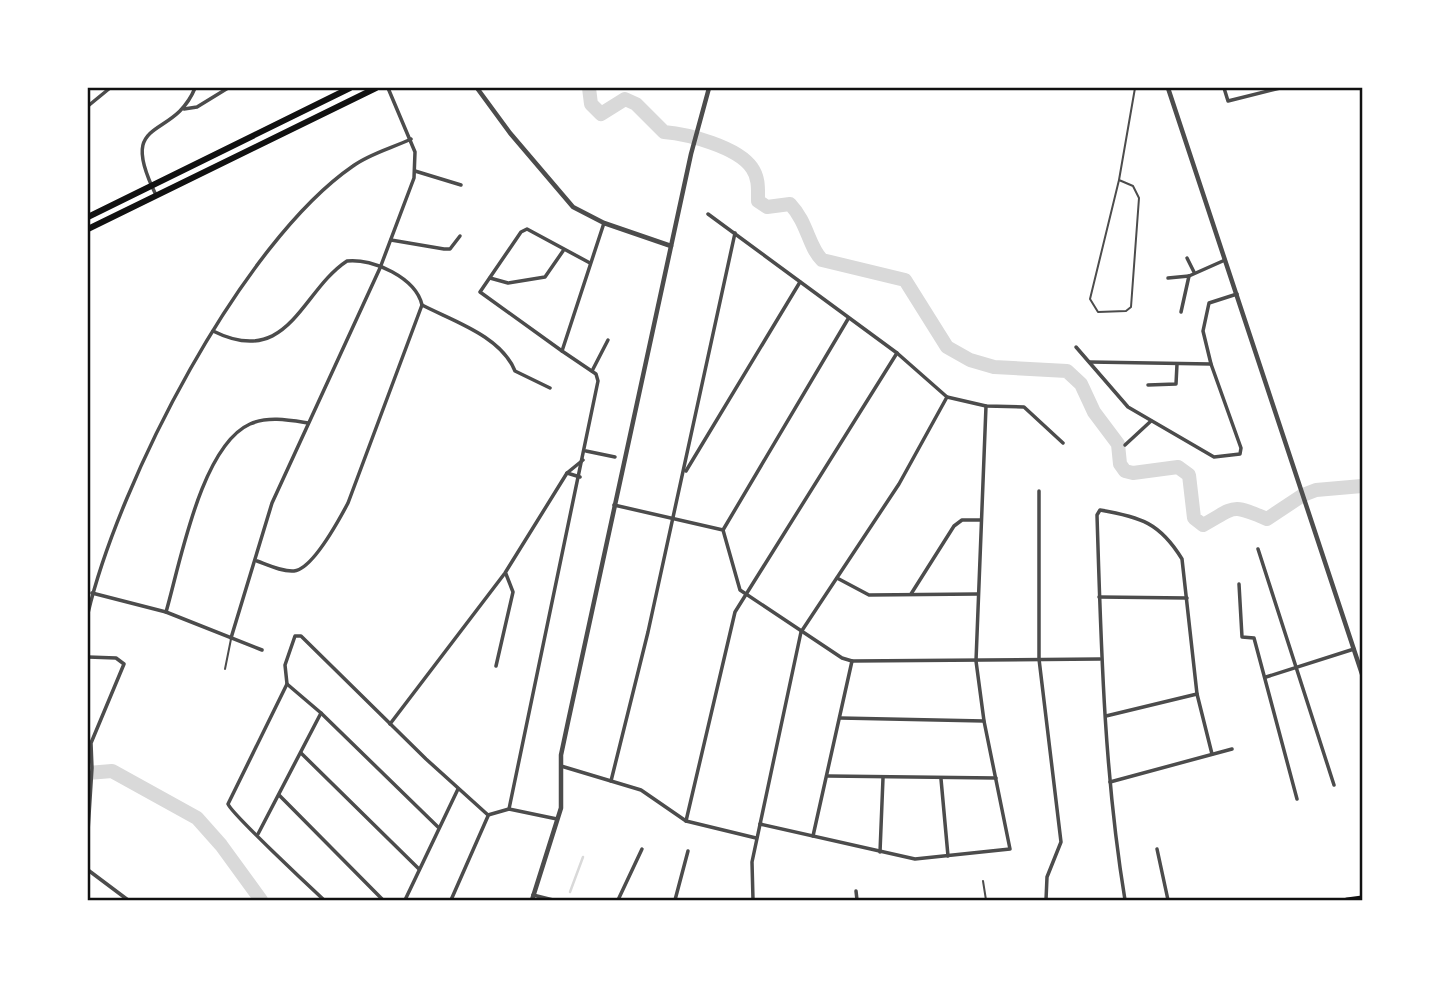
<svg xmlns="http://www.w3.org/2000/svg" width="1450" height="988" font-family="Quicksand,sans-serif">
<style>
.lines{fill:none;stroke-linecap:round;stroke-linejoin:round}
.stream{stroke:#d9d9d9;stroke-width:2.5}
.river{stroke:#d9d9d9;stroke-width:14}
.service{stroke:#4c4c4c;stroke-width:2}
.minor{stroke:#4c4c4c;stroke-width:3.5}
.tertiary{stroke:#4c4c4c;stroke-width:4.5}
.secondary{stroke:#111;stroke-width:5}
.primary{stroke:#111;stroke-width:6}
.neatline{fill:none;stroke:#111;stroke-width:2.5}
</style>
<rect width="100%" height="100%" fill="#fff"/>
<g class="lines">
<path class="stream" d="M 570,892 L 583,857"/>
<g class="river">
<path d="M 589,88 L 591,104 L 601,114 L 625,99 L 636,104 L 664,132 C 688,134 738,147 752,168 C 759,178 758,189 758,201 L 767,207 L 790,204 C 808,223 808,246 822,260 L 905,280 L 947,347 L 970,360 L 994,367 L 1067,371 L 1081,384 L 1094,412 L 1118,444 L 1120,464 L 1125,471 L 1133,473 L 1178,467 L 1189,475 L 1194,518 L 1203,525 C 1236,507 1230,503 1267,519 L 1303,495 L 1316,490 L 1362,486"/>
<path d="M 88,773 L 112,771 L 197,818 L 221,845 L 261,900"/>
</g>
<g class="service">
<path d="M 1119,180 L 1133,186 L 1139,198 L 1131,307 L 1126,311 L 1098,312 L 1090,299 L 1119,180 L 1135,88"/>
<path d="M 225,669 L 231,639"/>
<path d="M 983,881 L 986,900"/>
</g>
<g class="minor">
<path d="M 1224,88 L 1228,101 L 1280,88"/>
<path d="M 88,106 L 110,88"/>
<path d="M 184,109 L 197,107 L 228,88"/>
<path d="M 415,171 L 461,185"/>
<path d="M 156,195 C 116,114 173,142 195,88"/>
<path d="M 708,214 L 897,353 L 947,397 L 986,406 L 1024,407 L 1063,443"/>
<path d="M 391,240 L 444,249 L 450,249 L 460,236"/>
<path d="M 1187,258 L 1194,272"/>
<path d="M 490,278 L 508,283 L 545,277 L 563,251"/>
<path d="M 1168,278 L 1189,276 L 1225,260"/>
<path d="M 422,305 C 453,321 501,336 515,371 L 550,388"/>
<path d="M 1181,312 L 1189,276"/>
<path d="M 213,331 C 289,369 301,291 347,261 C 373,258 416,278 422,305 L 348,503 C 339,520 313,569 294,571 C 282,572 268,565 257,561"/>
<path d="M 1076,347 L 1128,407 L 1214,457 L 1240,454 L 1241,448 L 1211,364 L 1203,331 L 1209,303 L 1237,294"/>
<path d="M 562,351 L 480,292 L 521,232 L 527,229 L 590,263"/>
<path d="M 1090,362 L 1211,364"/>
<path d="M 592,371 L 608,340"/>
<path d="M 1148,385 L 1176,384 L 1177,364"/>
<path d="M 1125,445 L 1151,421"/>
<path d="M 586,451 L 615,457"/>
<path d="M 686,471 L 800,282"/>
<path d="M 567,473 L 580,477"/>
<path d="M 1039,491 L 1039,659 L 1061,842 L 1047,877 L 1046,900"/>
<path d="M 614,505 L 723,530 L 740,590 L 842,658 L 852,661 L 1100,659"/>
<path d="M 723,530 L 848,319"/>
<path d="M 1258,549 L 1334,785"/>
<path d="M 837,578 L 869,595 L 978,594"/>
<path d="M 1239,584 L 1242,637 L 1254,638 L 1297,799"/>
<path d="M 92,593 L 166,612 L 262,650"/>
<path d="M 911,594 L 954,526 L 962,520 L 980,520"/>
<path d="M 1099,597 L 1187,598"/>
<path d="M 166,612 C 180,564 201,446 250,424 C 268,416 289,420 308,423"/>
<path d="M 88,613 C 119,482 241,243 353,166 C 369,154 392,148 411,139"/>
<path d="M 231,638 L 272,503 L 380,268 L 414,178 L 415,152 L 388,88"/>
<path d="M 88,657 L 116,658 L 124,664 L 91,743 L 92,768 L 88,831"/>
<path d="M 496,666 L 513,592 L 506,574"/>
<path d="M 1266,677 L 1354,649"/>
<path d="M 287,684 L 228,804 C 231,813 310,887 324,900"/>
<path d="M 1106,716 L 1197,694"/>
<path d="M 840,718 L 984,721"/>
<path d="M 390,724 L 505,573 L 567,473 L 583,460"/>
<path d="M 301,753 L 419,869"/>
<path d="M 561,766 L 641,790 L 686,821 L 756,838"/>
<path d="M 828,776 L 996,778"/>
<path d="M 941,779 L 948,856"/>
<path d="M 611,781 L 648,632 L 735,233"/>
<path d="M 1110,782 L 1232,749"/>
<path d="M 279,795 L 383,900"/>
<path d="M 509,809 L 598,381 L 596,374 L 562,351 L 604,223"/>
<path d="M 686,821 L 735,612 L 897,353"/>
<path d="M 760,824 L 915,859 L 1010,849 L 984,721 L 976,661 L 986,406"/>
<path d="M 438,827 L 321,713 L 287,684 L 285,665 L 295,636 L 301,636 L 426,759 L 488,815 L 509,809 L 557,819"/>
<path d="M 258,834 L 321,713"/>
<path d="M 813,836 L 852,661"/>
<path d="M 1157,849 L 1168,900"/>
<path d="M 880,852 L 883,778"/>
<path d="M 88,870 L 128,900"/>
<path d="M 856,891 L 857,900"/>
<path d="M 533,895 L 553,900"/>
<path d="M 405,900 L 458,789"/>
<path d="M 451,900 L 488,816"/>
<path d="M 618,900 L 642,849"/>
<path d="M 675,900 L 688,851"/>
<path d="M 753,900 L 752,862 L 801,632 L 899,484 L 947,397"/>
<path d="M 1125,900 C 1104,773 1101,644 1097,515 L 1100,510 C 1141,517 1160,523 1182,559 L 1197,694 L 1212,754"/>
</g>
<g class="tertiary">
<path d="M 477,88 L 510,133 L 573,207 L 604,223 L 671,246"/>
<path d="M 1168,88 L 1362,674"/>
<path d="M 532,900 L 561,808 L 561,755 L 568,722 L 691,154 L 709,88"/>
</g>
<path class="secondary" d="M 1347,900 L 1362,898"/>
<g class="primary">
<path d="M 88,217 L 350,88"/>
<path d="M 88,229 L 376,88"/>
</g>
</g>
<rect width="1450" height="988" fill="none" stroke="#ffffff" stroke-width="178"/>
<rect x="89" y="89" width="1272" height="810" class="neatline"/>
</svg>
